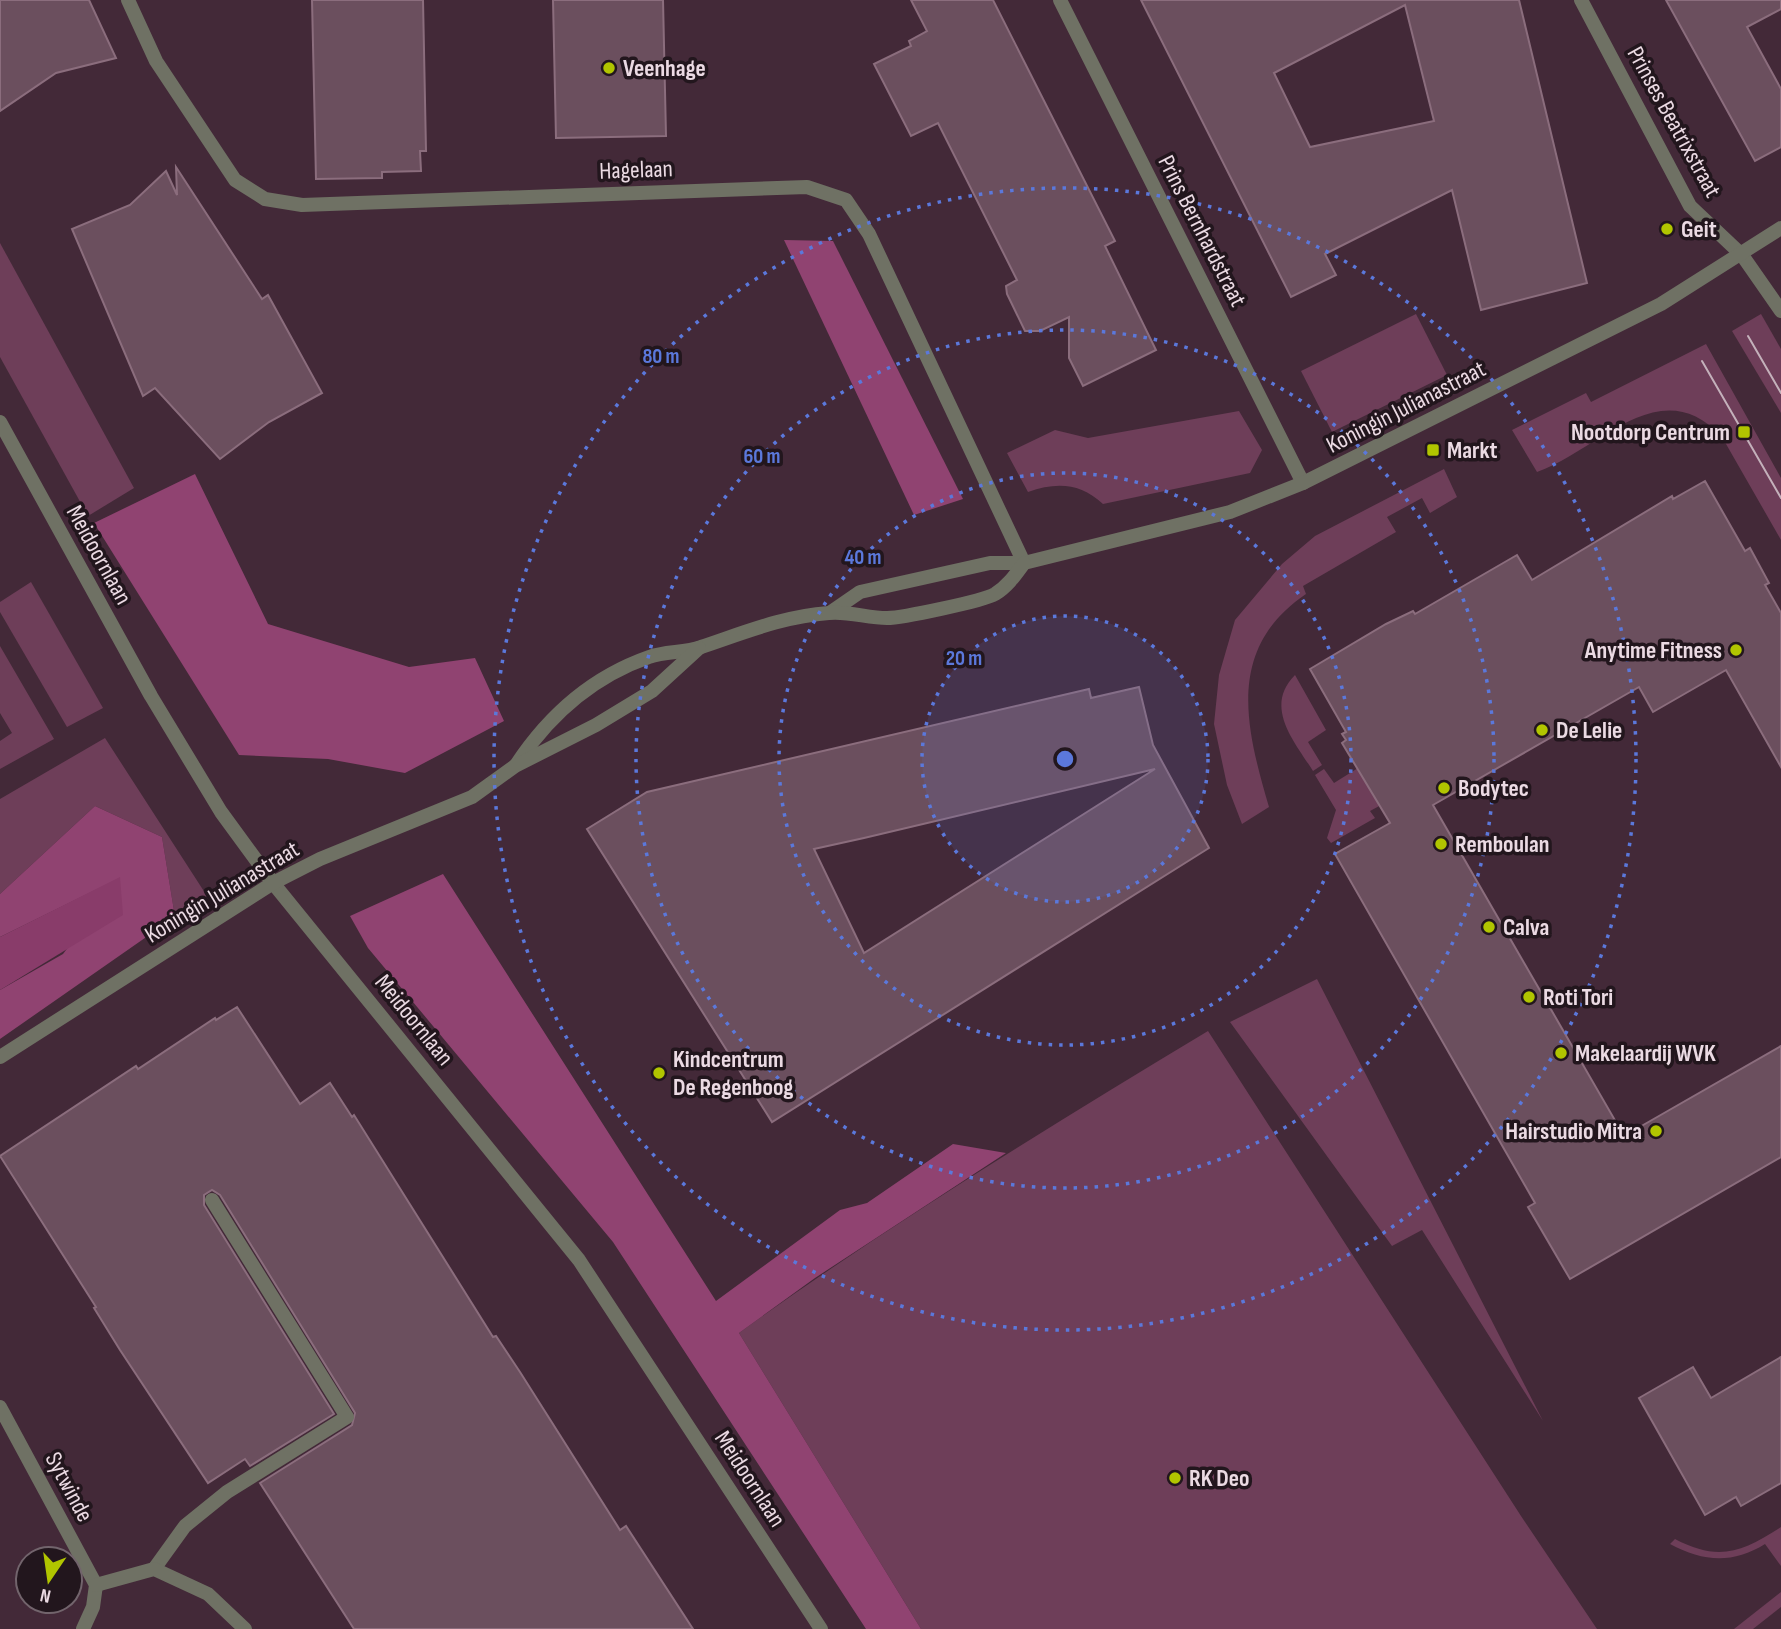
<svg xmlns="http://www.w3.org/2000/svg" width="1781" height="1629" font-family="'Sofia Sans Condensed',sans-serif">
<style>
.green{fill:#6e3e59}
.forest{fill:#904371}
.water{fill:#893c6a}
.building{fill:#6b4f5e;stroke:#8b6d7d;stroke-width:2;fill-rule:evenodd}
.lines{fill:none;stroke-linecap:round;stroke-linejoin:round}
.minor{stroke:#6f7164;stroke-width:14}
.tram{stroke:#c4b1bb;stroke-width:2}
.ring{fill:none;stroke:#5b78db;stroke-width:3.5;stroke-dasharray:3.5 7}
.poi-dot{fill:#b1c500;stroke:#22161d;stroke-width:2.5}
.labels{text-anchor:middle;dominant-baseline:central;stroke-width:7;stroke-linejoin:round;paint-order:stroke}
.poi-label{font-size:24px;font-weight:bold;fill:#ebdae3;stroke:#22161d;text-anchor:start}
.street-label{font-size:24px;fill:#ebdae3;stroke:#22161d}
.centre{fill:#5b78db;stroke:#22161d;stroke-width:3.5}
.ring-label{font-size:21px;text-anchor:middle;font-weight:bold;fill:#5b78db;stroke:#22161d;stroke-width:7;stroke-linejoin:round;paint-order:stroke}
</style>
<rect width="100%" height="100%" fill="#432938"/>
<g class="green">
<path d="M 0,243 L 134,488 L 88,516 L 0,357 Z"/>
<path d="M 1416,314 L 1447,375 L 1332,432 L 1301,371 Z"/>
<path d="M 1761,314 L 1781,349 L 1781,413 L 1732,331 Z"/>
<path d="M 1706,344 L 1781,478 L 1781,540 L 1722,437 C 1660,369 1598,451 1537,472 L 1512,430 L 1586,393 L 1591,402 Z"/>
<path d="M 1239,411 L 1262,450 L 1250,473 L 1103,504 C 1080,483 1057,482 1028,492 L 1007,453 L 1055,430 L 1088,438 Z"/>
<path d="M 1444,469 L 1457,497 L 1430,513 L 1422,498 L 1387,517 L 1396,532 L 1303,586 L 1306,594 C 1225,649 1246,728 1269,807 L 1242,824 L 1227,785 L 1214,724 L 1219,675 L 1235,620 L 1282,564 L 1315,536 Z"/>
<path d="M 31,582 L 103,708 L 67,727 L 0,612 L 0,602 Z"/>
<path d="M 0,646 L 54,739 L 0,769 L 0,741 L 12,733 L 0,713 Z"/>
<path d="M 1295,675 L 1326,730 L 1308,742 L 1322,765 L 1313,771 C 1295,742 1263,707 1295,675 Z"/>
<path d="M 105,738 L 207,896 L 175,917 L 162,837 L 95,806 L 0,894 L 0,799 Z"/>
<path d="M 1358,768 L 1383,804 L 1370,811 L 1375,818 L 1331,843 L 1327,838 L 1336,810 L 1315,775 L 1324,769 L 1334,783 Z"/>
<path d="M 1317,979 L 1543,1421 L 1422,1230 L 1392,1246 L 1230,1022 Z"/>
<path d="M 1208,1031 L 1521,1516 L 1597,1629 L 921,1629 L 739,1333 C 890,1224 1049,1127 1208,1031 Z"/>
<path d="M 1781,1527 L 1781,1566 L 1765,1544 C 1733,1564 1703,1562 1670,1544 L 1675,1539 C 1719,1562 1742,1552 1781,1527 Z"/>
<path d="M 1781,1592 L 1781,1607 L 1753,1629 L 1734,1629 Z"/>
</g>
<g class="forest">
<path d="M 784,240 L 833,241 L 963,499 L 914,515 Z"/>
<path d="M 195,474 L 268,624 L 409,667 L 475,658 L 504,721 L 405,773 L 328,759 L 239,755 L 94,523 Z"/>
<path d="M 95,806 L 162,837 L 175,917 L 0,1039 L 0,990 L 63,954 L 120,878 L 0,937 L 0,894 Z"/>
<path d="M 443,874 L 716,1301 L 840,1210 L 867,1203 L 953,1144 L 1006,1153 L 815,1278 L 739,1333 L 921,1629 L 866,1629 L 613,1242 L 368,948 L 350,916 Z"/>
</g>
<path class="water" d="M 120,877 L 123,915 L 0,990 L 0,937 Z"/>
<g class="building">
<path d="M 0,0 L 89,0 L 116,58 L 56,73 L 0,111 Z"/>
<path d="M 312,0 L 423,0 L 426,151 L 420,151 L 421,171 L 382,172 L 382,178 L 316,179 Z"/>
<path d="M 553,0 L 663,0 L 666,136 L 556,138 Z"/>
<path d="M 911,0 L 993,0 L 1115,241 L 1105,246 L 1156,350 L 1083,386 L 1069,358 L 1069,317 L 1040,331 L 1025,331 L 1007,294 L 1006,286 L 1017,280 L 938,123 L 911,136 L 874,64 L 911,46 L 909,41 L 927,31 Z"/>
<path d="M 1141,0 L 1519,0 L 1587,283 L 1481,310 L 1452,190 L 1325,254 L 1336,275 L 1291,297 ZM 1405,5 L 1434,121 L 1310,147 L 1274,73 Z"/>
<path d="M 1666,0 L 1781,0 L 1781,9 L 1747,27 L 1781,89 L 1781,147 L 1755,161 Z"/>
<path d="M 176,167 L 262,299 L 268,295 L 322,393 L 269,422 L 220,459 L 155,388 L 143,396 L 72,229 L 130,205 L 166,171 L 177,195 Z"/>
<path d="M 1705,481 L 1745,551 L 1750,548 L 1769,583 L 1765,585 L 1781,613 L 1781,767 L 1726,670 L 1653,712 L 1639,687 L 1433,805 L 1624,1136 L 1781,1046 L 1781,1157 L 1570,1279 L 1528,1207 L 1535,1203 L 1335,854 L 1390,823 L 1342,743 L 1346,740 L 1342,734 L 1346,732 L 1310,669 L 1386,624 L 1413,611 L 1415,614 L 1517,555 L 1532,580 L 1672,496 L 1673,499 Z"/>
<path d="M 1139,687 L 1153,745 L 1209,848 L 772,1122 L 587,829 L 647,792 L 1089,689 L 1091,698 ZM 1155,769 L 864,953 L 814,849 L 864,838 Z"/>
<path d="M 237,1007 L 300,1104 L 330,1083 L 352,1117 L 354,1115 L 493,1337 L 496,1336 L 520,1372 L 620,1530 L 626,1526 L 693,1629 L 354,1629 L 260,1483 L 352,1425 L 355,1413 L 220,1195 L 212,1190 L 204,1195 L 204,1205 L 334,1414 L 250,1466 L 245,1459 L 208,1483 L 120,1350 L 94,1308 L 96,1307 L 0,1156 L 136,1066 L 138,1069 L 215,1018 L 216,1020 Z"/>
<path d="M 1781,1357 L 1781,1483 L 1741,1506 L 1736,1497 L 1705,1515 L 1639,1398 L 1693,1367 L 1711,1398 Z"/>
</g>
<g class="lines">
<g class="minor">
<path d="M 128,0 L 156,61 L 235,180 L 265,199 L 302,205 L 807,187 L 846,200 L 869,234 L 1024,563"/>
<path d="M 1060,0 L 1303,483"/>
<path d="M 1581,0 L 1690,206 L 1742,255 L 1781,311"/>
<path d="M 0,422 L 151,696 L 221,812 L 273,883 L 579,1260 L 821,1629"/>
<path d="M 831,612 L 860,592 L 990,563 L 1024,563 L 1230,512 L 1303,483 L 1661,304 L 1781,228"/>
<path d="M 516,765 C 549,715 592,677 649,657 C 666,651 685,653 701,647 C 743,633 784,616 829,613 C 848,611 868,618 887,618 C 902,618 983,601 995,594 C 1008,586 1016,574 1024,563"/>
<path d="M 0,1057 L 273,883 L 320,859 L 472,797 L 515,766 L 596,725 L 652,691 L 699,648"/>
<path d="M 0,1407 L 96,1585 L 93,1607 L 83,1629"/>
<path d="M 154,1569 L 185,1526 L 227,1492 L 347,1417 L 212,1200"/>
<path d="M 96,1585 L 154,1569 L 208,1594 L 245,1629"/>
</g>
<g class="tram">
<path d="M 1748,336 L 1781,393"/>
<path d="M 1702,361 L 1781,498"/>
</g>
</g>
<circle cx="1065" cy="759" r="143" fill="#5b78db" fill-opacity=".12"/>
<g class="ring">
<circle cx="1065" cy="759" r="143"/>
<circle cx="1065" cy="759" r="286"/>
<circle cx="1065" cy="759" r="429"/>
<circle cx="1065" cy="759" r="571"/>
</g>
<g class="poi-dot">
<circle cx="609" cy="68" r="7"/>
<circle cx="1667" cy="229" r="7"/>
<rect x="1737" y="425" width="14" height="14" rx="3.5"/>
<rect x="1426" y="443" width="14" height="14" rx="3.5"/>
<circle cx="1736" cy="650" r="7"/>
<circle cx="1542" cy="730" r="7"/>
<circle cx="1444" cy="788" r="7"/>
<circle cx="1441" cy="844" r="7"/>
<circle cx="1489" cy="927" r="7"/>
<circle cx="1529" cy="997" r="7"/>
<circle cx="1561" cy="1053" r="7"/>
<circle cx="659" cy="1073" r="7"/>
<circle cx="1656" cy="1131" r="7"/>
<circle cx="1175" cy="1478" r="7"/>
</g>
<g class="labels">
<g class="poi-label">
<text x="623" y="68">Veenhage</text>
<text x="1681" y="229">Geit</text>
<text x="1730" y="432" text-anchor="end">Nootdorp Centrum</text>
<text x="1447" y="450">Markt</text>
<text x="1722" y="650" text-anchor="end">Anytime Fitness</text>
<text x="1556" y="730">De Lelie</text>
<text x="1458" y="788">Bodytec</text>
<text x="1455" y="844">Remboulan</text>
<text x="1503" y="927">Calva</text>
<text x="1543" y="997">Roti Tori</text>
<text x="1575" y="1053">Makelaardij WVK</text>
<text x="673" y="1059">Kindcentrum<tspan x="673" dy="28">De Regenboog</tspan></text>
<text x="1642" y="1131" text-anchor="end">Hairstudio Mitra</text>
<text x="1189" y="1478">RK Deo</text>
</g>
<g class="street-label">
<text transform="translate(1674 122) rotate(61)">Prinses Beatrixstraat</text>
<text transform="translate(636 170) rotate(-2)">Hagelaan</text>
<text transform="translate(1202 231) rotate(63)">Prins Bernhardstraat</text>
<text transform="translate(1406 407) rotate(-27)">Koningin Julianastraat</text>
<text transform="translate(99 555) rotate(61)">Meidoornlaan</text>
<text transform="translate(222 892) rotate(-31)">Koningin Julianastraat</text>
<text transform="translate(414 1020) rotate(51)">Meidoornlaan</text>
<text transform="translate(750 1479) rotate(57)">Meidoornlaan</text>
<text transform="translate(69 1487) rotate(62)">Sytwinde</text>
</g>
</g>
<circle cx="1065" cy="759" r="10" class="centre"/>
<g class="ring-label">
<text x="661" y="363">80 m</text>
<text x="762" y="463">60 m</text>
<text x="863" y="564">40 m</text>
<text x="964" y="665">20 m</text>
</g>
<g transform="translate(49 1580) rotate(193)"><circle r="33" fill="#22161d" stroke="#72646c" stroke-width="2"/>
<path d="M0-5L12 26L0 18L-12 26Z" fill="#b1c500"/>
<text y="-10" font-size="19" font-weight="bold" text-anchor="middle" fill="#ebdae3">N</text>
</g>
</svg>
